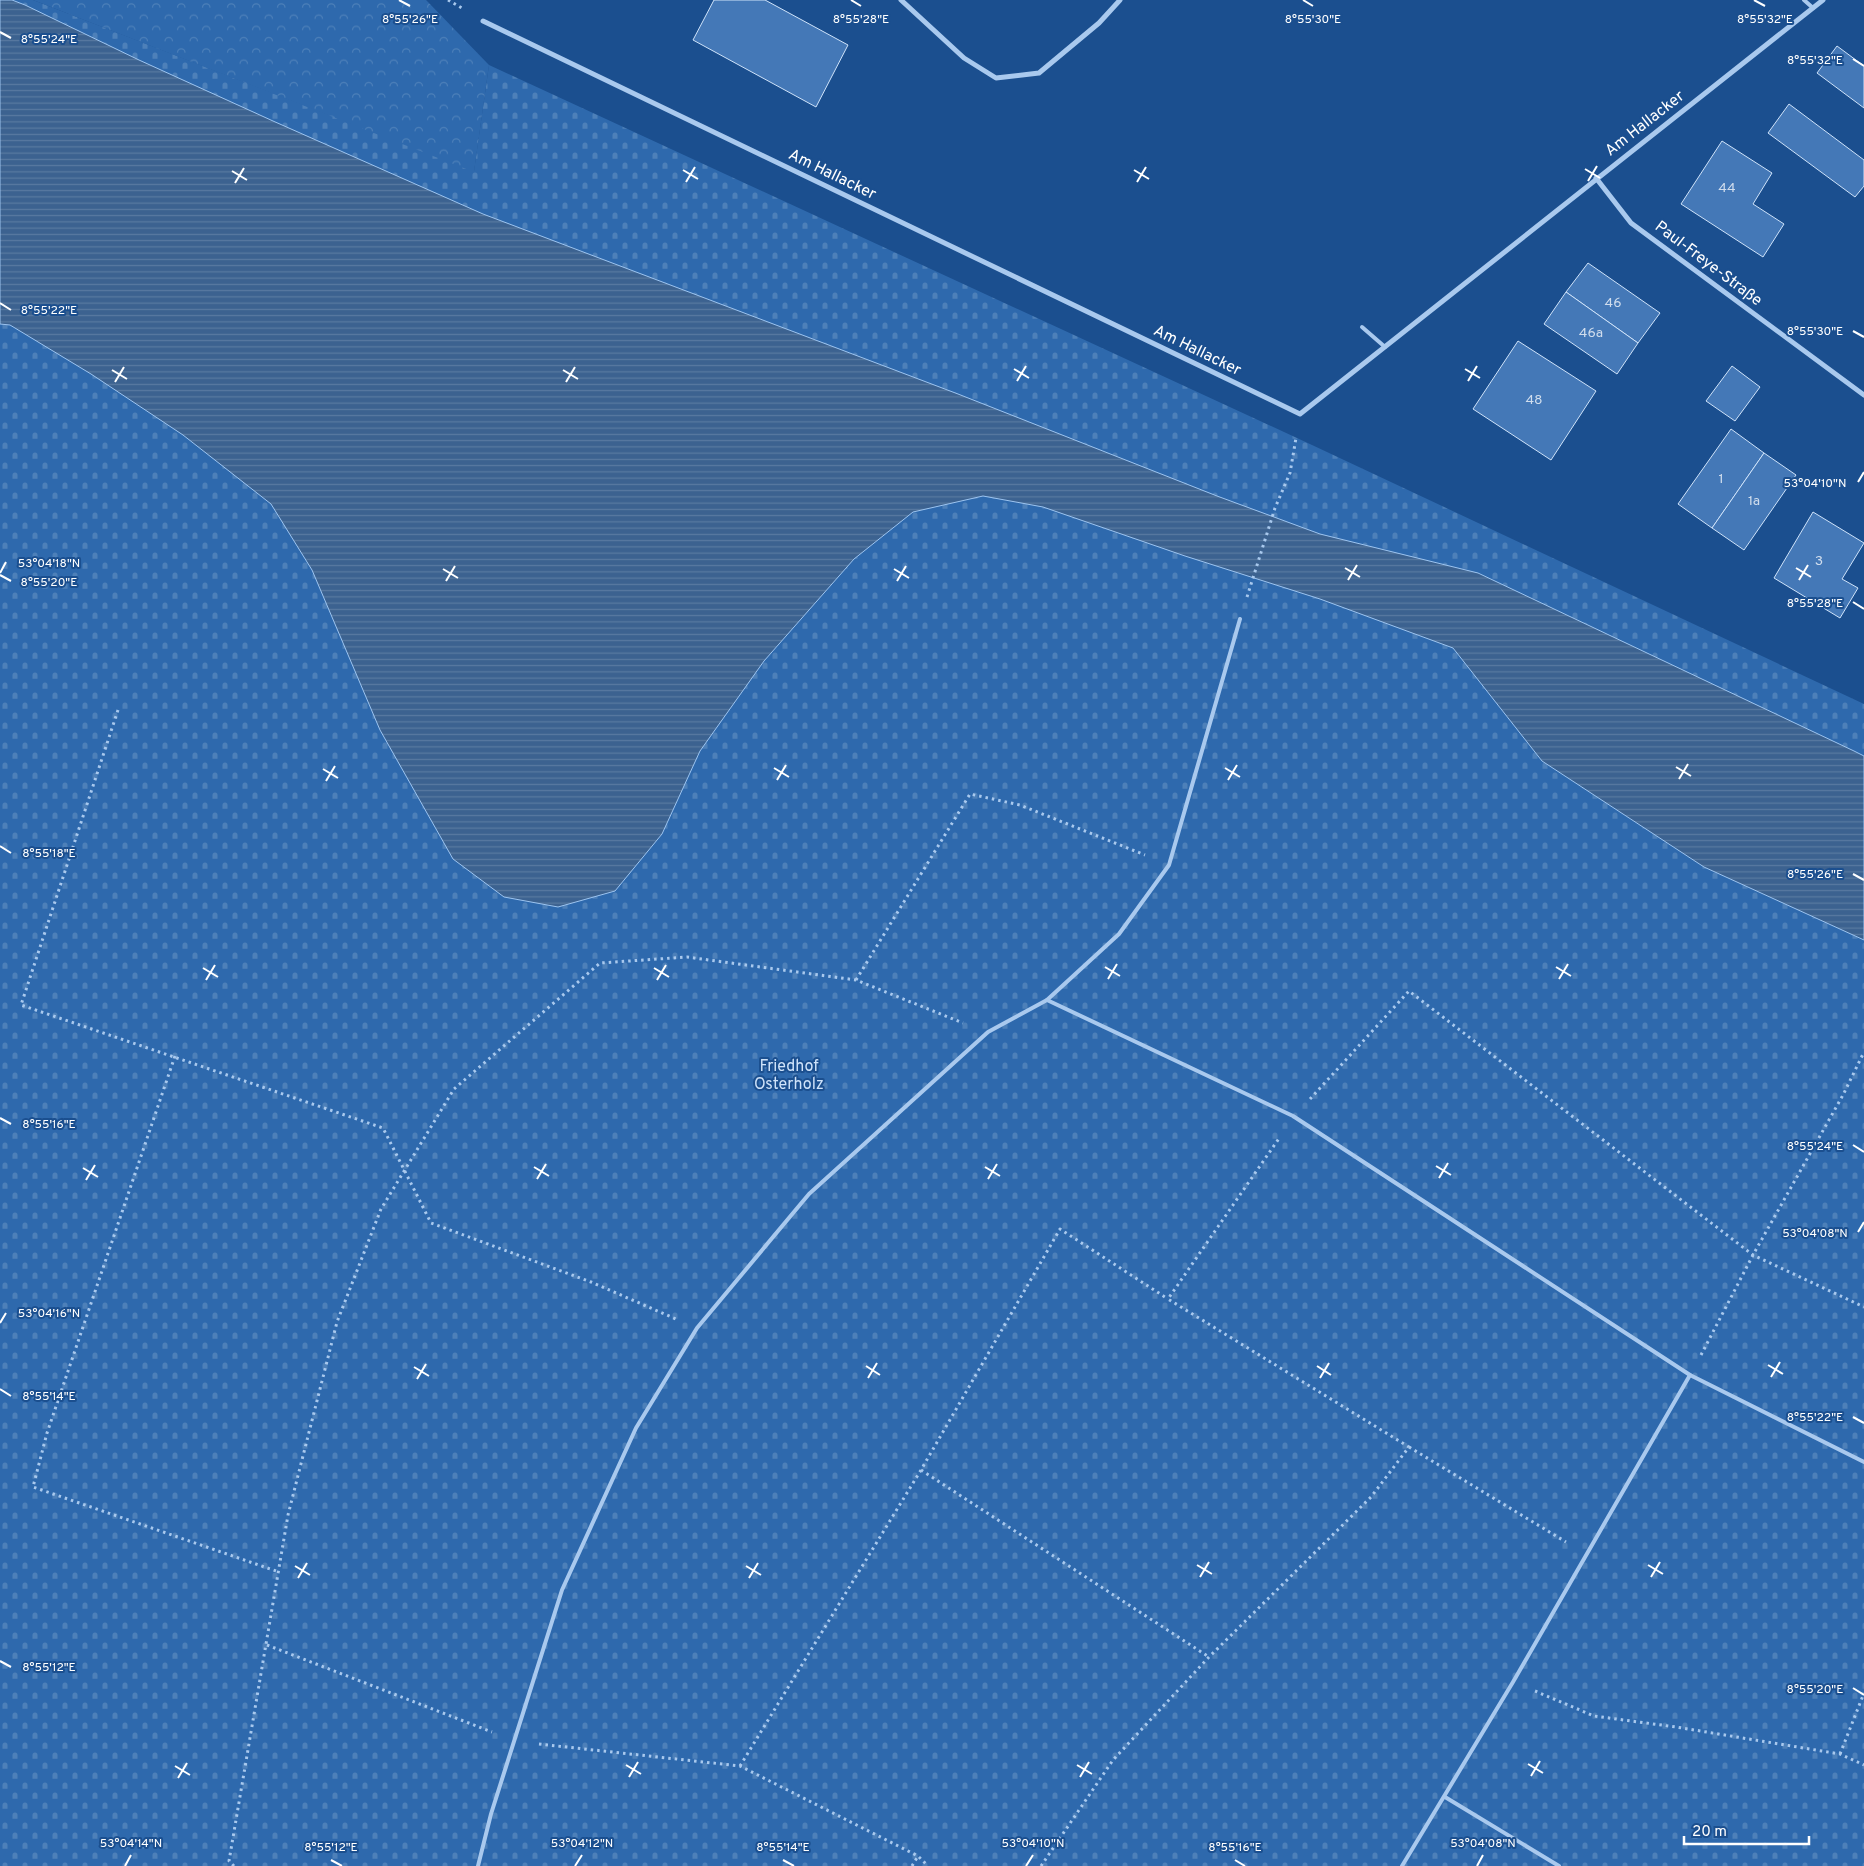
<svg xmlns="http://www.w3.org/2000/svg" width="1864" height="1866" font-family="Overpass,sans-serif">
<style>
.cemetery{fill:url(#cemetery-stones)}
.park{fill:url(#park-crowns)}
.water{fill:url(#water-rules);stroke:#9cc4f0}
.building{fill:#4478b7;stroke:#cfe3fa}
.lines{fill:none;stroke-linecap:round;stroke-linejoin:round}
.path{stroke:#a9c9ee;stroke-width:3;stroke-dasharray:2.5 4;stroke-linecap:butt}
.service{stroke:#a9c9ee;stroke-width:4}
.minor{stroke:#a9c9ee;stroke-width:5}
.ticks{fill:none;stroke:#fff;stroke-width:2}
.labels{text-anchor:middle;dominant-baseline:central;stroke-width:4;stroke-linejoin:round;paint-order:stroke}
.number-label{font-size:14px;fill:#d0dded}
.street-label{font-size:16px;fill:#fff;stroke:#1b4f8f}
.park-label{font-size:16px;fill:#cfe3fa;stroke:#1b4f8f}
.ticks-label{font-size:12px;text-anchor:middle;fill:#fff;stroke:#1b4f8f;stroke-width:4;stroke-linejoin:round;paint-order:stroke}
</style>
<defs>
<pattern id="cemetery-stones" width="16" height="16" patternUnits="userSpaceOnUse" patternTransform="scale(1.25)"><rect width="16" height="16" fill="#2e69ad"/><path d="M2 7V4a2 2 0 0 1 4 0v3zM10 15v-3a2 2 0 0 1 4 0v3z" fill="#4d80b9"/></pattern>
<pattern id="park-crowns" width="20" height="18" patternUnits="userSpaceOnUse" patternTransform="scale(1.25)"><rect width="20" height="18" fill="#2e69ad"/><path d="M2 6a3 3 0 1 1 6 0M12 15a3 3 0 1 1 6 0" fill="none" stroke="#4d80b9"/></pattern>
<pattern id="water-rules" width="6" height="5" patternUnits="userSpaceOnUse" patternTransform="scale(1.25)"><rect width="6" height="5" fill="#3c6290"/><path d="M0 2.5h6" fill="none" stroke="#597aa1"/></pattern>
</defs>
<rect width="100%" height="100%" fill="#1b4f8f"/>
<path class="cemetery" d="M 0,0 L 33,0 L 474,171 L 489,65 L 1312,445 L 1864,704 L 1864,756 L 1478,573 L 1453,648 L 1542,761 L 1704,867 L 1864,940 L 1864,1866 L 0,1866 Z"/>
<path class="park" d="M 33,0 L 426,0 L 489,65 L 474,172 Z"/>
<path class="water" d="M 0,0 L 12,0 L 25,5 L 139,60 L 273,121 L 483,214 L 958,394 L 1217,496 L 1320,534 L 1478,573 L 1854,751 L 1864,756 L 1864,940 L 1704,867 L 1542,761 L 1453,648 L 1320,599 L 1185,556 L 1043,507 L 983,496 L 913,512 L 854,559 L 764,661 L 700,751 L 662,834 L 615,891 L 558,907 L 504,897 L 453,859 L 380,730 L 312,570 L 271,504 L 183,435 L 91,374 L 10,325 L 0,324 Z"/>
<g class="building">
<path d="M 714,0 L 765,0 L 848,45 L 816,107 L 693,40 Z"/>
<path d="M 1837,46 L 1864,66 L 1864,108 L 1817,73 Z"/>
<path d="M 1789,104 L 1864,160 L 1864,186 L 1855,197 L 1768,133 Z"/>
<path d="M 1722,141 L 1772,173 L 1753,204 L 1784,224 L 1763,257 L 1681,204 Z"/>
<path d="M 1588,263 L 1660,313 L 1638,343 L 1566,292 Z"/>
<path d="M 1566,292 L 1638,343 L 1617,374 L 1544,324 Z"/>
<path d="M 1518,341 L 1596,391 L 1551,460 L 1473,409 Z"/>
<path d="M 1732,366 L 1760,387 L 1735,421 L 1706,401 Z"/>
<path d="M 1731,429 L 1764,453 L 1712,528 L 1678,504 Z"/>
<path d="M 1764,453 L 1796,475 L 1744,550 L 1712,528 Z"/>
<path d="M 1813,512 L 1864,543 L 1842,579 L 1858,588 L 1840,618 L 1774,578 Z"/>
</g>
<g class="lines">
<g class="path">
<path d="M 448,0 L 462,8"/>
<path d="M 1247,597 L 1275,508 L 1290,473 L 1296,438"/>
<path d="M 118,710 L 21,1005 L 383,1128 L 431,1223 L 591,1282 L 676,1319"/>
<path d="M 856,980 L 970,794 L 1020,805 L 1145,855"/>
<path d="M 175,1056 L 47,1433 L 33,1487 L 279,1572"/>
<path d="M 1310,1099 L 1409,991 L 1753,1255 L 1864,1307"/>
<path d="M 1701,1355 L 1753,1255 L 1843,1095 L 1864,1052"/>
<path d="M 1409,1447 L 1566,1542"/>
<path d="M 921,1470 L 1209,1657"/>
<path d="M 267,1645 L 492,1732"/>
<path d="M 1535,1691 L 1594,1716 L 1676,1727 L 1840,1754 L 1864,1765"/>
<path d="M 539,1744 L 740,1766 L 918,1856 L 928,1866"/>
<path d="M 1840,1754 L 1864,1693"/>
<path d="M 740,1766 L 921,1470 L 1060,1229 L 1168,1299"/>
<path d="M 234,1866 L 229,1861 L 288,1515 L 337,1322 L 381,1209 L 454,1089 L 600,963 L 687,957 L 856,980 L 963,1023"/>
<path d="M 912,1866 L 918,1856"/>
<path d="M 1041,1866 L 1113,1760 L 1209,1657 L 1371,1497 L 1409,1447 L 1168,1299 L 1280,1137"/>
</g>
<g class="service">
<path d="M 1804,0 L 1813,8"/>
<path d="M 1362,327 L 1385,347"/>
<path d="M 1047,1000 L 1293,1116 L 1690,1375 L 1864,1462"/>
<path d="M 1445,1797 L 1559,1866"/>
<path d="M 478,1866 L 491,1814 L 562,1590 L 636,1428 L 697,1328 L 809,1194 L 988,1032 L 1047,1000 L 1119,934 L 1169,865 L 1240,619"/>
<path d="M 1402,1866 L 1513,1682 L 1690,1375"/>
</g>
<g class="minor">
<path d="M 901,0 L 964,58 L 996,78 L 1039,73 L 1099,23 L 1120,0"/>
<path d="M 483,21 L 1300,414 L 1823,0"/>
<path d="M 1596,178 L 1631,223 L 1864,395"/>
</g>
</g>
<path class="ticks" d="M 399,0 L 410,6M 851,0 L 861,6M 1303,0 L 1313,6M 1754,0 L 1765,6M 0,32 L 11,38M 1853,59 L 1864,66M 1585,169 L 1600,178M 683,170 L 698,179M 1134,170 L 1149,179M 232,171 L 247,180M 1588,181 L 1597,166M 686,182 L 695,167M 1137,182 L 1146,167M 235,183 L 244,168M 0,303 L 11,310M 1853,331 L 1864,337M 1014,369 L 1029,378M 1465,369 L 1480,378M 112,370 L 127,379M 563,370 L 578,379M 1017,381 L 1026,366M 1468,381 L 1477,366M 115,382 L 124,367M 566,382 L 575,367M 1858,482 L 1864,472M 1345,568 L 1360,577M 1796,568 L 1811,577M 443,569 L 458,578M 894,569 L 909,578M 0,573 L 6,562M 0,575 L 11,581M 1348,580 L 1357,565M 1799,580 L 1808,565M 446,581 L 455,566M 897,581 L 906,566M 1853,602 L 1864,609M 1676,767 L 1691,776M 774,768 L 789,777M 1225,768 L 1240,777M 323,769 L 338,778M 1679,779 L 1688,764M 777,780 L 786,765M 1228,780 L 1237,765M 326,781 L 335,766M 0,846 L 11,853M 1853,874 L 1864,880M 1105,967 L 1120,976M 1556,967 L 1571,976M 203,968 L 218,977M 654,968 L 669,977M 1108,979 L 1117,964M 1559,979 L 1568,964M 206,980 L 215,965M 657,980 L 666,965M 0,1118 L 11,1124M 1853,1145 L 1864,1152M 1436,1166 L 1451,1175M 534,1167 L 549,1176M 985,1167 L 1000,1176M 83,1168 L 98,1177M 1439,1178 L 1448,1163M 537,1179 L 546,1164M 988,1179 L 997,1164M 86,1180 L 95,1165M 1858,1232 L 1864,1222M 0,1323 L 6,1313M 1768,1365 L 1783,1374M 866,1366 L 880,1375M 1317,1366 L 1331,1375M 414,1367 L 429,1376M 1771,1377 L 1780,1362M 868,1378 L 877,1363M 1320,1378 L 1329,1363M 417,1379 L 426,1364M 0,1389 L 11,1396M 1853,1417 L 1864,1423M 1197,1565 L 1212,1574M 1648,1565 L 1663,1574M 295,1566 L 310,1575M 746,1566 L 761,1575M 1200,1577 L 1209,1562M 1651,1577 L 1660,1562M 298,1578 L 307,1563M 749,1578 L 758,1563M 0,1661 L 11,1667M 1853,1688 L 1864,1695M 1528,1764 L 1543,1773M 626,1765 L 641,1774M 1077,1765 L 1092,1774M 175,1766 L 190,1775M 1531,1776 L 1540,1761M 629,1777 L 638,1762M 1080,1777 L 1089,1762M 178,1778 L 187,1763M 331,1860 L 342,1866M 783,1860 L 794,1866M 1235,1860 L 1245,1866M 125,1866 L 131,1855M 575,1866 L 582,1855M 1026,1866 L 1033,1855M 1477,1866 L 1483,1855"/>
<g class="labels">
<g class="number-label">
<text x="1727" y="188">44</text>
<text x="1613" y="303">46</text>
<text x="1591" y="333">46a</text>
<text x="1534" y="400">48</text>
<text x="1721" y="479">1</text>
<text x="1754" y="501">1a</text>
<text x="1819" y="561">3</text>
</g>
<g class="street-label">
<text transform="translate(1645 124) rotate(-38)">Am Hallacker</text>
<text transform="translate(832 175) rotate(26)">Am Hallacker</text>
<text transform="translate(1708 264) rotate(37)">Paul-Freye-Straße</text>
<text transform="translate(1197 351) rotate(26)">Am Hallacker</text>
</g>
<g class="park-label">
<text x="789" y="1067">Friedhof<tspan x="789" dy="18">Osterholz</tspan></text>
</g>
</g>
<g class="ticks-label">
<text x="1765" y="23">8°55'32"E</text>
<text x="410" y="23">8°55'26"E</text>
<text x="861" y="23">8°55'28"E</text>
<text x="1313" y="23">8°55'30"E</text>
<text x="49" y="43">8°55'24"E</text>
<text x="1815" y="64">8°55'32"E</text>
<text x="49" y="314">8°55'22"E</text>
<text x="1815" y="335">8°55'30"E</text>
<text x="1815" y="487">53°04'10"N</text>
<text x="49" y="567">53°04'18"N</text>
<text x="49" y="586">8°55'20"E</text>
<text x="1815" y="607">8°55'28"E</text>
<text x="49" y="857">8°55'18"E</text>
<text x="1815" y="878">8°55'26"E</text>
<text x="49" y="1128">8°55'16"E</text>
<text x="1815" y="1150">8°55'24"E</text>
<text x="1815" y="1237">53°04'08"N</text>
<text x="49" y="1317">53°04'16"N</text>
<text x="49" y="1400">8°55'14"E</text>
<text x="1815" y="1421">8°55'22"E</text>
<text x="49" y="1671">8°55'12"E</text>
<text x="1815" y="1693">8°55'20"E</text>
<text x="131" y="1847">53°04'14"N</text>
<text x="582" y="1847">53°04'12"N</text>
<text x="1033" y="1847">53°04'10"N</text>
<text x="1483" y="1847">53°04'08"N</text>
<text x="331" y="1851">8°55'12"E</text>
<text x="783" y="1851">8°55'14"E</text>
<text x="1235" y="1851">8°55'16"E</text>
</g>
<path d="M1684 1836v8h125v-8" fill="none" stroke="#ffffff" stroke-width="2.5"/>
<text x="1692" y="1836" font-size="15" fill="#ffffff" stroke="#1b4f8f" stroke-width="4" paint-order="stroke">20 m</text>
</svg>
